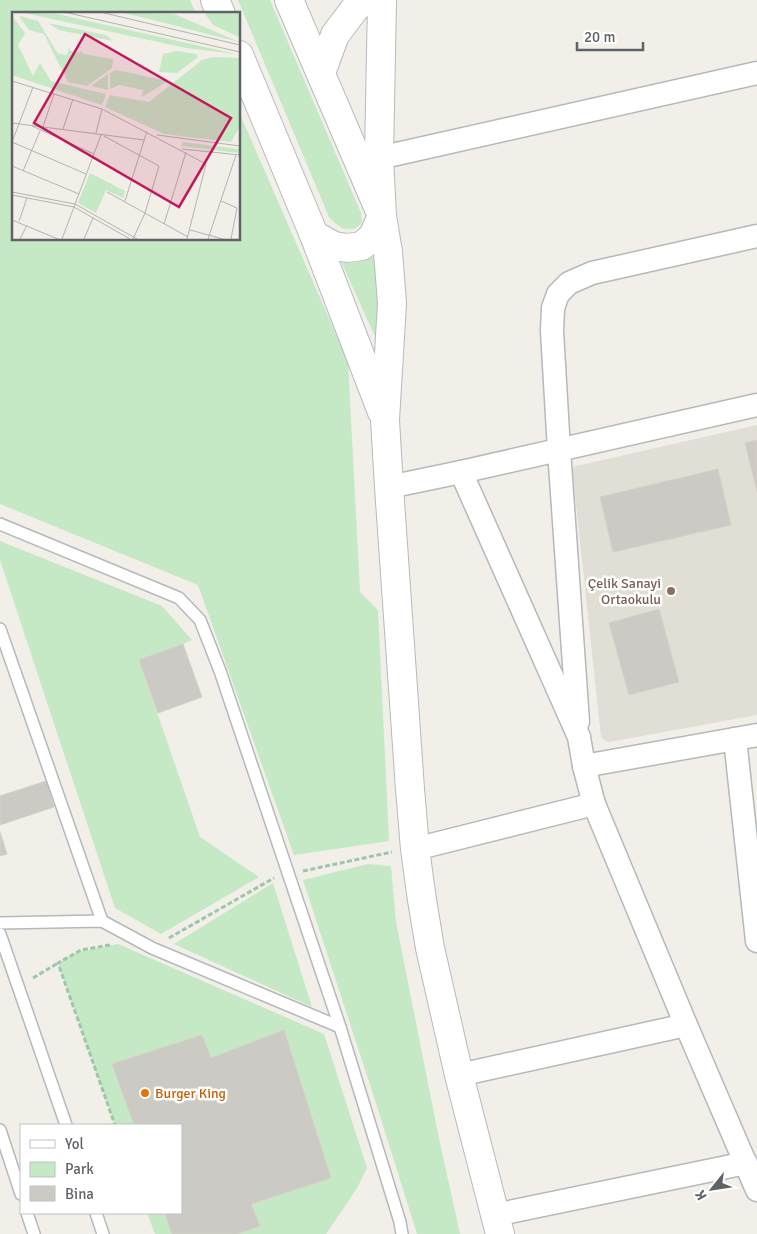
<svg xmlns="http://www.w3.org/2000/svg" width="757" height="1234" font-family="Signika,sans-serif">
<style>
.education{fill:#e1ded6}
.green{fill:#c5e8c5}
.building{fill:#cccac5;stroke:#d6d1c6}
.lines{fill:none;stroke-linecap:round;stroke-linejoin:round}
.lane-casing{stroke:#b5b8bc;stroke-width:14}
.street-casing{stroke:#b5b8bc;stroke-width:25}
.secondary-casing{stroke:#b6babf;stroke-width:30}
.path{stroke:#9cc7a9;stroke-width:3;stroke-dasharray:5 2.5;stroke-linecap:butt}
.lane{stroke:#fff;stroke-width:11}
.street{stroke:#fff;stroke-width:22}
.secondary{stroke:#fff;stroke-width:28}
.education-dot{fill:#8d6e63;stroke:#fff;stroke-width:2}
.food-dot{fill:#e8710a;stroke:#fff;stroke-width:2}
.labels{text-anchor:middle;dominant-baseline:central;stroke-width:5;stroke-linejoin:round;paint-order:stroke}
.education-label{font-size:14px;fill:#785e54;stroke:#fff;text-anchor:end}
.food-label{font-size:14px;fill:#c56008;stroke:#fff;text-anchor:start}
.inset-road{fill:none;stroke:#b3b3b1;stroke-width:1}
.view{fill:#c2185b;fill-opacity:0.15;stroke:#c2185b;stroke-width:2.5}
.inset-edge{fill:none;stroke:#5f6368;stroke-width:2.5}
</style>
<rect width="100%" height="100%" fill="#f1efe8"/>
<path class="education" d="M 757,425 L 757,715 L 609,742 L 604,740 L 601,737 L 572,467 Z"/>
<g class="green">
<path d="M 0,0 L 190,0 L 196,14 L 14,14 L 14,239 L 239,239 L 239,112 L 348,362 L 360,592 L 378,610 L 389,841 L 294,855 L 198,585 L 0,504 Z"/>
<path d="M 238,0 L 270,0 L 361,213 C 361,216 362,218 362,221 C 360,229 348,231 342,228 C 337,225 333,221 329,217 Z"/>
<path d="M 380,254 L 381,350 L 342,263 C 357,263 366,261 380,254 Z"/>
<path d="M 0,541 L 162,606 L 192,640 L 183,644 L 139,660 L 200,837 L 259,877 L 161,934 L 115,908 L 0,560 Z"/>
<path d="M 368,864 L 391,866 L 396,922 L 438,1134 L 460,1234 L 417,1234 L 376,1103 L 303,880 Z"/>
<path d="M 273,883 L 312,1007 L 174,944 Z"/>
<path d="M 118,944 L 324,1034 L 367,1168 L 357,1188 L 326,1234 L 155,1234 L 147,1213 L 181,1213 L 181,1125 L 115,1125 L 58,963 L 78,952 Z"/>
</g>
<g class="building">
<path d="M 757,440 L 757,492 L 745,443 Z"/>
<path d="M 718,469 L 731,525 L 613,552 L 600,497 Z"/>
<path d="M 659,609 L 679,682 L 629,695 L 609,623 Z"/>
<path d="M 183,644 L 202,697 L 158,713 L 139,660 Z"/>
<path d="M 46,781 L 54,807 L 0,825 L 0,796 Z"/>
<path d="M 0,832 L 7,854 L 0,856 Z"/>
<path d="M 284,1030 L 331,1178 L 251,1204 L 260,1226 L 237,1234 L 172,1234 L 165,1213 L 181,1213 L 181,1125 L 134,1125 L 112,1064 L 202,1035 L 211,1058 Z"/>
</g>
<g class="lines">
<g class="lane-casing">
<g id="lane">
<path d="M 0,524 L 179,598 L 200,620 L 220,671 L 340,1027 L 400,1222 L 402,1234"/>
<path d="M 0,629 L 102,921"/>
<path d="M 0,923 L 102,921 L 152,948 L 340,1027"/>
<path d="M 0,934 L 66,1125"/>
<path d="M 0,1130 L 21,1194"/>
<path d="M 27,1213 L 34,1234"/>
<path d="M 96,1213 L 103,1234"/>
</g>
</g>
<g class="street-casing">
<g id="street">
<path d="M 379,158 L 757,73"/>
<path d="M 461,472 L 579,737 L 584,766 L 594,804 L 686,1025 L 757,1190"/>
<path d="M 389,487 L 461,472 L 757,405"/>
<path d="M 578,722 L 559,450 L 552,331 L 553,308 L 558,294 L 569,283 L 592,273 L 757,236"/>
<path d="M 735,739 L 757,941"/>
<path d="M 584,766 L 757,735"/>
<path d="M 415,849 L 594,804"/>
<path d="M 459,1075 L 686,1025"/>
<path d="M 495,1215 L 746,1163"/>
</g>
</g>
<g class="secondary-casing">
<g id="secondary">
<path d="M 215,0 L 221,14"/>
<path d="M 289,0 L 382,216 L 373,236 L 362,246 L 347,248 L 334,246 L 314,235"/>
<path d="M 382,0 L 379,158 L 382,216 L 388,252 L 392,303 L 385,420 L 389,487 L 410,789 L 415,849 L 422,900 L 430,948 L 459,1075 L 500,1234"/>
<path d="M 239,55 L 314,235 L 382,412"/>
<path d="M 321,73 L 335,35 L 356,7 L 366,0"/>
</g>
</g>
<g class="path">
<path d="M 303,871 L 392,852"/>
<path d="M 169,938 L 274,878"/>
<path d="M 110,945 L 81,950 L 58,963 L 115,1125"/>
<path d="M 33,978 L 58,963"/>
</g>
<use href="#lane" class="lane"/>
<use href="#street" class="street"/>
<use href="#secondary" class="secondary"/>
</g>
<circle class="education-dot" cx="671" cy="591" r="5"/>
<circle class="food-dot" cx="145" cy="1093" r="5"/>
<g class="labels">
<g class="education-label">
<text x="661" y="583">Çelik Sanayi<tspan x="661" dy="16">Ortaokulu</tspan></text>
</g>
<g class="food-label">
<text x="155" y="1093">Burger King</text>
</g>
</g>
<g transform="translate(12 12)">
<rect width="228" height="228" fill="#f1efe8"/>
<path d="M 8,0 L 45,2 L 224,42 L 174,36 ZM 107,0 L 162,2 L 227,30 L 133,6 ZM 192,0 L 227,0 L 227,25 L 201,13 ZM 0,4 L 13,21 L 6,33 L 21,64 L 28,51 L 39,69 L 94,82 L 90,93 L 0,63 ZM 7,4 L 26,9 L 46,42 L 55,43 L 57,35 L 58,39 L 68,41 L 69,38 L 71,42 L 101,47 L 100,56 L 75,74 L 56,70 L 32,22 L 17,18 ZM 36,11 L 94,23 L 101,29 L 47,18 ZM 165,39 L 184,42 L 186,45 L 165,61 L 147,60 L 151,42 ZM 201,45 L 227,46 L 227,116 L 219,130 L 152,122 L 93,95 L 98,83 L 137,90 L 190,48 ZM 104,58 L 156,69 L 130,85 L 131,78 L 107,73 L 98,77 L 98,61 ZM 96,62 L 96,78 L 79,74 ZM 171,130 L 227,137 L 227,141 L 169,134 ZM 78,161 L 113,179 L 111,186 L 94,178 L 84,201 L 66,191 Z" fill="#c5e8c5"/>
<path class="inset-road" d="M 52,0 L 228,40M 88,0 L 228,33M 0,69 L 90,97 L 194,152 L 175,227M 0,111 L 132,128M 20,114 L 82,142M 31,115 L 42,82M 51,117 L 61,87M 84,121 L 90,97M 145,123 L 228,134M 92,124 L 147,154 L 133,201 L 121,227M 0,130 L 74,162M 0,130 L 21,75M 170,137 L 228,143M 0,154 L 67,182M 11,159 L 28,119M 0,180 L 63,192 L 125,227M 95,180 L 176,225M 0,183 L 62,195 L 118,227M 113,189 L 135,119M 209,189 L 225,196 L 219,227M 0,208 L 46,227M 7,209 L 15,186M 152,212 L 174,140M 178,218 L 211,227M 8,227 L 15,213M 50,227 L 89,123M 72,227 L 81,206M 196,227 L 224,143"/>
<path class="view" d="M 73,22 L 219,106 L 167,195 L 22,111 Z"/>
<rect width="228" height="228" class="inset-edge"/>
</g>
<rect x="20" y="1124" width="162" height="90" fill="#ffffff" stroke="#bfc1c3"/>
<rect x="30" y="1140" width="25" height="8" fill="#ffffff" stroke="#bfc1c3"/>
<text x="65" y="1149" font-size="15" fill="#5f6368">Yol</text>
<rect x="30" y="1162" width="25" height="15" fill="#c5e8c5" stroke="#bfc1c3"/>
<text x="65" y="1174" font-size="15" fill="#5f6368">Park</text>
<rect x="30" y="1186" width="25" height="15" fill="#cccac5" stroke="#bfc1c3"/>
<text x="65" y="1199" font-size="15" fill="#5f6368">Bina</text>
<g transform="translate(712 1189) rotate(240)" stroke="#ffffff" stroke-width="4" paint-order="stroke">
<path d="M0-4L9 19L0 12L-9 19Z" fill="#5f6368"/>
<text y="-8" font-size="14" font-weight="bold" text-anchor="middle" fill="#5f6368">K</text>
</g>
<path d="M577 42v8h66v-8" fill="none" stroke="#5f6368" stroke-width="2.5"/>
<text x="584" y="42" font-size="15" fill="#5f6368" stroke="#ffffff" stroke-width="4" paint-order="stroke">20 m</text>
</svg>
